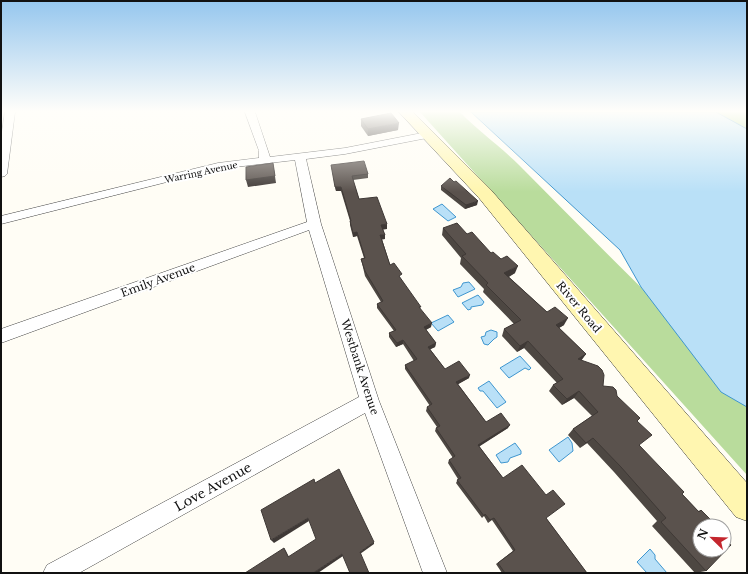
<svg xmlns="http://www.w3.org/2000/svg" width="748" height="574" font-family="'Libre Baskerville',serif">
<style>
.forest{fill:#b9dc9c}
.water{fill:#b9e0f7;stroke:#3f96cf}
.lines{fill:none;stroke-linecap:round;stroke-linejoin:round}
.street-casing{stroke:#444;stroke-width:1}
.secondary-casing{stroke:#333;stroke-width:1}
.street{fill:#fff;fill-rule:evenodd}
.secondary{fill:#fff6b0;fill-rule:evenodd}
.wall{fill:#4d4742}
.shaded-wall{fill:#3f3936}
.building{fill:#5a524d;stroke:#3f3936}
.labels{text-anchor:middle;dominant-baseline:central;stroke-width:4;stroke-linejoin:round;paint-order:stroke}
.far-street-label{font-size:9px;fill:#111;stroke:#fff}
.street-label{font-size:11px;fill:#111;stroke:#fff}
.near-street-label{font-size:13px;fill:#111;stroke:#fff}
</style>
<rect width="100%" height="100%" fill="#fffdf5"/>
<g class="forest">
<path d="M 420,112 L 460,112 C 478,131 500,146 519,165 C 594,241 670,317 747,391 L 747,475 Z"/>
<path d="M 716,112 L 747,112 L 747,129 Z"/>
</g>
<g class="water">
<path d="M 471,112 L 716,112 L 747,129 L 747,407 L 721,392 L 641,287 L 620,250 Z"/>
<path d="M 442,204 L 456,217 L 448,221 L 433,209 Z"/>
<path d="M 469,282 L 475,289 L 458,297 L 453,290 L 461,287 L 463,283 Z"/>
<path d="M 478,295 L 484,302 L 482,305 L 471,307 L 471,309 L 468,310 L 462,303 Z"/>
<path d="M 448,315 L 454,322 L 438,331 L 431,323 Z"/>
<path d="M 491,330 L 497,332 L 497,337 L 494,339 L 488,345 L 484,344 L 481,337 L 485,336 L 486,332 Z"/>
<path d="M 520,356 L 531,368 L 529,370 L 525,368 L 509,378 L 500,368 Z"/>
<path d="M 489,381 L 506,402 L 497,408 L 483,391 L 480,391 L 478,388 Z"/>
<path d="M 568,437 L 572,443 L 573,451 L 559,462 L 549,450 Z"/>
<path d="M 515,443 L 521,451 L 521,454 L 510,458 L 508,462 L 501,463 L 496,455 Z"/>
<path d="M 650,549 L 655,555 L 655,559 L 667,573 L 647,573 L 637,562 Z"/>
</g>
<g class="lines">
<g class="street-casing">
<g id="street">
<path d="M 5,112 L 15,112 L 7,174 L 5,176 L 1,177 L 1,138 Z"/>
<path d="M 245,112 L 255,112 L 270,157 L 345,148 L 427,132 L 432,135 L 427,138 L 345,154 L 306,159 L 321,224 L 379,401 L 447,573 L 423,573 L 365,413 L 79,573 L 43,573 L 47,565 L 359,397 L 309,230 L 1,343 L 1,329 L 307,222 L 295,160 L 218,169 L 1,224 L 1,216 L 218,163 L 259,158 L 259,151 Z"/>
</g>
</g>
<g class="secondary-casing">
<path id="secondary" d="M 399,112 L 413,112 L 491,190 L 747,483 L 747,521 L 736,517 L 479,198 Z"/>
</g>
<use href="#street" class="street"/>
<use href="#secondary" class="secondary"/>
</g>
<g class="wall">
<path d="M 361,119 L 398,130 L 368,136 L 361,126 Z"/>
<path d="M 331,165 L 368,174 L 368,178 L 353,180 L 359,199 L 387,229 L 383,229 L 385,239 L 382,239 L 390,265 L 401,279 L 431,327 L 426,330 L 436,343 L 435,347 L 430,349 L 445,369 L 469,378 L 458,384 L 486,422 L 508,428 L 479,446 L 503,478 L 546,518 L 587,573 L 502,573 L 496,564 L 513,551 L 492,520 L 488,523 L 484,516 L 482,518 L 456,483 L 458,479 L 448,463 L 449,460 L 453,458 L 435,431 L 436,428 L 437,427 L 426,411 L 427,407 L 430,406 L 405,369 L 405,365 L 414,361 L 403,344 L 396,347 L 389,337 L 389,333 L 394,331 L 377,308 L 377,304 L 381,302 L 365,276 L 362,263 L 361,259 L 364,258 L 357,236 L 353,237 L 350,225 L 350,221 L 341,191 L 336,191 Z"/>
<path d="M 441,186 L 477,205 L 465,209 L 441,190 Z"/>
<path d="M 443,228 L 467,234 L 491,253 L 515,273 L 509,277 L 547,312 L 564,325 L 559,328 L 586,354 L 581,360 L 603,386 L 617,396 L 637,421 L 639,445 L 682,494 L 698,511 L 701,510 L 706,571 L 695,573 L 652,526 L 657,521 L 614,472 L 587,443 L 580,448 L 568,435 L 573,429 L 592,416 L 574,398 L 562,405 L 549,391 L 553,385 L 557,383 L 524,348 L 517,352 L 502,336 L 504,329 L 514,324 L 483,292 L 484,289 L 460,264 L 461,258 L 442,235 Z"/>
</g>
<g class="shaded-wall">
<path d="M 399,123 L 398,130 L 368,136 L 368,129 Z"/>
<path d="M 273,163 L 276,183 L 248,187 L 246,180 Z"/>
<path d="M 335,187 L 341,187 L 341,191 L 336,191 Z"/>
<path d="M 478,201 L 477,205 L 465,209 L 466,205 Z"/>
<path d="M 387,224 L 387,229 L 381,230 L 381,225 Z"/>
<path d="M 357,232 L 357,236 L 353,237 L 353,233 Z"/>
<path d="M 380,235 L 385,235 L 385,239 L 380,240 Z"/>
<path d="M 518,266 L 515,273 L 502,280 L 504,273 Z"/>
<path d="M 568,318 L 564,325 L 552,332 L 556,325 Z"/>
<path d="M 432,323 L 431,327 L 423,331 L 424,327 Z"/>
<path d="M 403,340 L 403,344 L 396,347 L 397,343 Z"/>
<path d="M 528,341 L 524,348 L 517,352 L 520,346 Z"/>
<path d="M 436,343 L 435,347 L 427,351 L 428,347 Z"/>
<path d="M 586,354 L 581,361 L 578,359 Z"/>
<path d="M 470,375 L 469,378 L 455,386 L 456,382 Z"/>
<path d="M 579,391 L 574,398 L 562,405 L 567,399 Z"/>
<path d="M 510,425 L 508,428 L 477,448 L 478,445 Z"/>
<path d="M 593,438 L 587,443 L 580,448 L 586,443 Z"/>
<path d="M 308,518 L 309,521 L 274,543 L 271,540 Z"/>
<path d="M 374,542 L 374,544 L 360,554 L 360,552 Z"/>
<path d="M 284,548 L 286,551 L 290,559 L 288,557 Z"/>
<path d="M 342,554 L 343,556 L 318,573 L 313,573 Z"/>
</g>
<g class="building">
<path d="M 391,113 L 399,123 L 368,129 L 361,119 Z"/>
<path d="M 364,161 L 368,174 L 352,176 L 359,199 L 377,197 L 387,224 L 381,225 L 385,235 L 380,235 L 390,265 L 394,263 L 402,274 L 399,276 L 421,307 L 419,307 L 432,323 L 424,327 L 436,343 L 428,347 L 445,369 L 459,361 L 470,375 L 456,382 L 486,422 L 501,413 L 510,425 L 478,445 L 503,478 L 522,465 L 546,495 L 553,490 L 565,504 L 546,518 L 587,573 L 505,573 L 498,563 L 515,550 L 494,518 L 490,520 L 485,514 L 484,516 L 457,480 L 461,478 L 449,460 L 455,456 L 436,428 L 440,426 L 427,407 L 432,404 L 405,365 L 417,359 L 403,340 L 397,343 L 389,333 L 396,330 L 377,304 L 383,301 L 365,271 L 361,259 L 365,258 L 357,232 L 353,233 L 350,221 L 351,221 L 341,187 L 335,187 L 331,165 Z"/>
<path d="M 273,163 L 275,176 L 246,180 L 246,167 Z"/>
<path d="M 450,178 L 454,182 L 456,181 L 478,201 L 466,205 L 441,186 Z"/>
<path d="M 457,223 L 467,234 L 472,232 L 491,253 L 493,252 L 501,259 L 507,256 L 518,266 L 504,273 L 547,312 L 555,307 L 568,318 L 556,325 L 586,354 L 578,359 L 598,366 L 602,370 L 604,375 L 603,386 L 613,387 L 616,390 L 617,396 L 640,418 L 637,421 L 652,435 L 639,445 L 684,492 L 682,494 L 699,512 L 701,510 L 717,526 L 700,526 L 700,550 L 724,550 L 724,537 L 731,545 L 706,571 L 661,522 L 666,518 L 621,467 L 593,438 L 586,443 L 573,429 L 598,412 L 579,391 L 567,399 L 553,385 L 563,379 L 528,341 L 520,346 L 504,329 L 521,320 L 486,285 L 488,283 L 462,256 L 466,254 L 443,228 Z"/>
<path d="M 339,469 L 374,542 L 360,552 L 369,573 L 350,573 L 342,554 L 313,573 L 245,573 L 284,548 L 288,557 L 316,539 L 308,518 L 271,540 L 261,510 L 314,479 L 315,483 Z"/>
</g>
<linearGradient id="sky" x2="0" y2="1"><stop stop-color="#95c6ee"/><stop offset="0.58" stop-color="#fffefa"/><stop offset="1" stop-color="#fffefa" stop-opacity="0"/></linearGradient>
<rect width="748" height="192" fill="url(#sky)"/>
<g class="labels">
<g class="far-street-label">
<text transform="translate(201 172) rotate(-12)">Warring Avenue</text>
</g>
<g class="street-label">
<text transform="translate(158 280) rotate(-20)">Emily Avenue</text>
<text transform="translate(579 307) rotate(50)">River Road</text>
<text transform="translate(360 367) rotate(72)">Westbank Avenue</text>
</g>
<g class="near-street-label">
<text transform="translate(213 487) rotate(-29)">Love Avenue</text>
</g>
</g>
<rect width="748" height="574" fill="none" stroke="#111111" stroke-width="4"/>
<g transform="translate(712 538) rotate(293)"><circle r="19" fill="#ffffff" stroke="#a0a0a0"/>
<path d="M0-3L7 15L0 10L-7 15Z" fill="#c4262e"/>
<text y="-6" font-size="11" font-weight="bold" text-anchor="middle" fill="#111111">N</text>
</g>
</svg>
